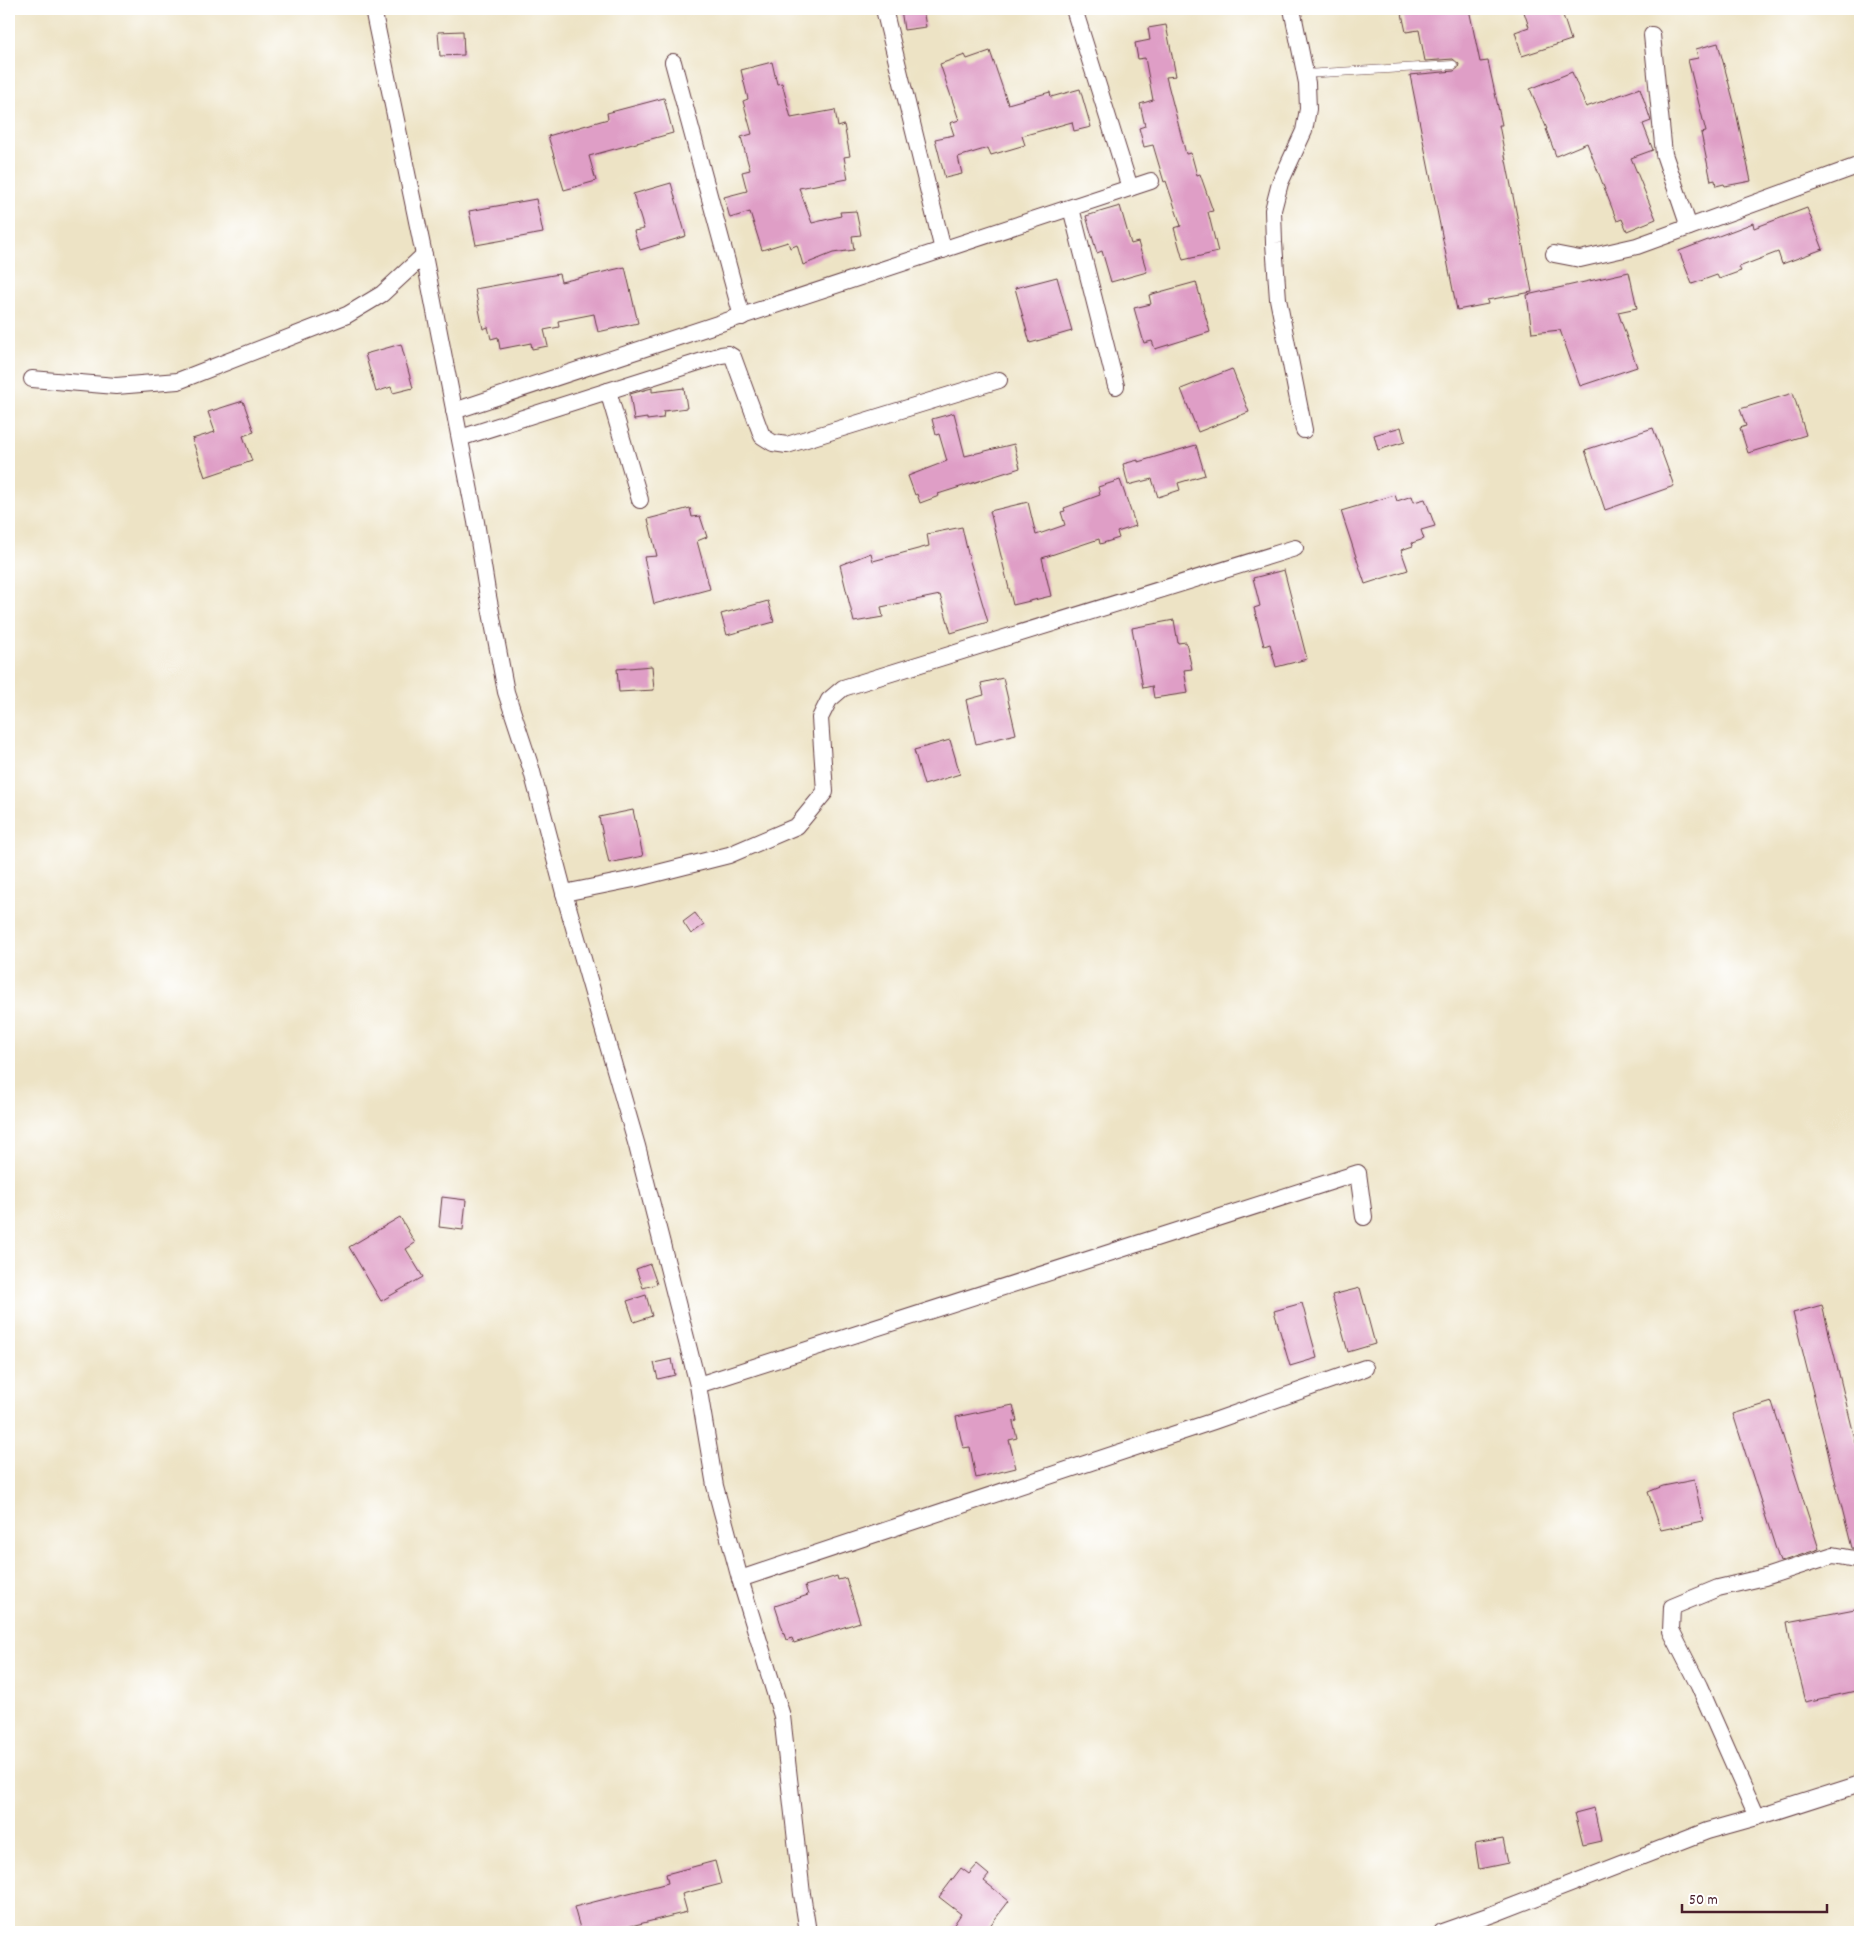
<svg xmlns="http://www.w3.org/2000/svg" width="1869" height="1941" font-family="Dekko,sans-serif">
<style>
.building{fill:#df9ec6}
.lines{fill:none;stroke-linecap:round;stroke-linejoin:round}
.service-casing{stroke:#623c42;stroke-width:9}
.minor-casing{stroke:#623c42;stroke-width:18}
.service{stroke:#fff;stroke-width:8}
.minor{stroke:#fff;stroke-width:16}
</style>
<rect width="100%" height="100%" fill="#fff"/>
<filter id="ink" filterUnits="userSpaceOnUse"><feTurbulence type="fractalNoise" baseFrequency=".02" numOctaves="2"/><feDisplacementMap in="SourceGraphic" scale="10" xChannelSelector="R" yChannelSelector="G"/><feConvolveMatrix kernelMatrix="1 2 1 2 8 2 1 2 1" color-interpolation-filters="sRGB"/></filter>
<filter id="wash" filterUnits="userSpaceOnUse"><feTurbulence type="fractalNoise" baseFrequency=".0096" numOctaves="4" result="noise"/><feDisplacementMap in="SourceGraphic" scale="20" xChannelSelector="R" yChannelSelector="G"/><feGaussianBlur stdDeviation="1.12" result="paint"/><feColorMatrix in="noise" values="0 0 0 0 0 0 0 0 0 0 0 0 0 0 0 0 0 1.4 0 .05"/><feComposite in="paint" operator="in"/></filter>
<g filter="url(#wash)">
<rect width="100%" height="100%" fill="#ede3c5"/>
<g id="blocks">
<g class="building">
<path d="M 901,9 L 923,9 L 926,27 L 904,30 Z"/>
<path d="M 1401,9 L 1469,9 L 1480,62 L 1488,61 L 1502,125 L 1499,125 L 1532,292 L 1487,300 L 1488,304 L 1457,310 L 1410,75 L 1454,71 L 1458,68 L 1459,64 L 1453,59 L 1425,61 L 1419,30 L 1406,32 Z"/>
<path d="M 1523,9 L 1561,9 L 1571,40 L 1522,56 L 1515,32 L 1529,27 Z"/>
<path d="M 1166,25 L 1176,76 L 1166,77 L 1186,154 L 1191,153 L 1197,175 L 1200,174 L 1213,211 L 1208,212 L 1218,252 L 1183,260 L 1174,228 L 1181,226 L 1166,181 L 1164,182 L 1153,145 L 1144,147 L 1139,128 L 1145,126 L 1140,104 L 1153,100 L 1145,58 L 1138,59 L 1135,43 L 1150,40 L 1148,28 Z"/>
<path d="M 463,31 L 464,55 L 440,56 L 438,32 Z"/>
<path d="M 1718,43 L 1734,103 L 1751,181 L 1725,186 L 1724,184 L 1716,186 L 1715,180 L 1711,181 L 1701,133 L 1706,132 L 1688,60 L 1698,58 L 1696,49 Z"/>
<path d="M 990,51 L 1008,104 L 1050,92 L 1051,97 L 1080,89 L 1091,127 L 1074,131 L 1072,122 L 1022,136 L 1025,145 L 991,155 L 988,148 L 958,157 L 962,174 L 945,178 L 935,139 L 954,135 L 950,123 L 959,120 L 940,64 L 965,55 L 967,59 Z"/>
<path d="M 772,62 L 777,84 L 782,83 L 791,118 L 835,110 L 838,127 L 844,125 L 850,156 L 844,157 L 848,179 L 799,188 L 812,223 L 841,216 L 840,212 L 856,211 L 861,235 L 852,236 L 854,250 L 833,253 L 803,265 L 797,245 L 790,248 L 788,242 L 762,250 L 750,212 L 730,218 L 724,197 L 747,191 L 742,172 L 750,170 L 741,137 L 752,134 L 743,101 L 748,99 L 741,70 Z"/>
<path d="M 1572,72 L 1586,107 L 1640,88 L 1651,121 L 1643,124 L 1653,150 L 1631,158 L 1656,219 L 1627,231 L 1622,219 L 1617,221 L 1587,143 L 1556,156 L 1546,129 L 1547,129 L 1530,89 Z"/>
<path d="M 664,98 L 673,133 L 589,156 L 596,181 L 564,190 L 548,136 L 608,119 L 607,113 Z"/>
<path d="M 671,183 L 686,236 L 640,250 L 634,231 L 644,229 L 633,194 Z"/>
<path d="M 536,199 L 543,233 L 476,245 L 469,211 Z"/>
<path d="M 1120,206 L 1131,244 L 1138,242 L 1147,272 L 1111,282 L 1102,251 L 1097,253 L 1086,216 Z"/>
<path d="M 1807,208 L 1823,249 L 1782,264 L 1778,252 L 1739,267 L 1741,271 L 1719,279 L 1717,275 L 1692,284 L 1679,251 L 1753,223 L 1754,228 Z"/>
<path d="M 625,267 L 638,323 L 598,332 L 594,314 L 558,321 L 559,327 L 544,330 L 548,346 L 532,349 L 531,343 L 500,349 L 498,337 L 491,339 L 488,327 L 483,329 L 475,289 L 559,274 L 561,282 Z"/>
<path d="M 1629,272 L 1637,308 L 1618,312 L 1637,367 L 1580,386 L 1560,330 L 1532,333 L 1527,295 Z"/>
<path d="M 1057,277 L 1072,331 L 1030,343 L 1015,288 Z"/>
<path d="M 1196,282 L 1210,332 L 1155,349 L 1152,341 L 1144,343 L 1134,308 L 1151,304 L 1149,295 Z"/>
<path d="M 401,344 L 413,388 L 393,393 L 391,387 L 376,392 L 365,354 Z"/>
<path d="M 1232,369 L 1249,412 L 1198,432 L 1181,389 Z"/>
<path d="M 652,388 L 652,392 L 684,388 L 687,408 L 664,411 L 663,418 L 647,420 L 647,418 L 634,420 L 630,394 Z"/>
<path d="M 1793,393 L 1806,435 L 1748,453 L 1740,428 L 1746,426 L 1740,409 Z"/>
<path d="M 243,401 L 254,432 L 243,436 L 252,461 L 205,477 L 192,439 L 215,432 L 208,412 Z"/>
<path d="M 954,413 L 965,456 L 1014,444 L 1020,468 L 938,494 L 939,496 L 920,503 L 917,494 L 915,495 L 908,476 L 947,461 L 939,434 L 936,435 L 932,419 Z"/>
<path d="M 1401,427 L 1405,442 L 1378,450 L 1374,435 Z"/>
<path d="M 1653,428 L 1674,486 L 1605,510 L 1585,450 Z"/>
<path d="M 1196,445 L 1205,475 L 1178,483 L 1180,490 L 1158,497 L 1152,479 L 1128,485 L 1123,464 L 1138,460 L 1138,462 Z"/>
<path d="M 1120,480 L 1136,526 L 1117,532 L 1119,538 L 1100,544 L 1099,539 L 1042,558 L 1051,596 L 1013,605 L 990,511 L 1028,502 L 1036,535 L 1065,525 L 1061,512 L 1065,511 L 1064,508 L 1100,495 L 1098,487 Z"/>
<path d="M 1395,495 L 1397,501 L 1412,496 L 1414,502 L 1425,499 L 1435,526 L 1421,530 L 1424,539 L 1412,543 L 1413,546 L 1401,550 L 1408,570 L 1365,584 L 1341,511 Z"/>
<path d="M 690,508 L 692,517 L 700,516 L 707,537 L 697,541 L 710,589 L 654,604 L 644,557 L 657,556 L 648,519 Z"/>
<path d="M 962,527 L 969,558 L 988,622 L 951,633 L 940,595 L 881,607 L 883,617 L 854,622 L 840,565 L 871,553 L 873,561 L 929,546 L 927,534 Z"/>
<path d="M 1284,570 L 1307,659 L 1276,667 L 1270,644 L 1264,646 L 1254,608 L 1260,606 L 1253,578 Z"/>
<path d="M 768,601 L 774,622 L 727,635 L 721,614 Z"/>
<path d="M 1174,620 L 1178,643 L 1186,642 L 1192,669 L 1184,670 L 1188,693 L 1154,698 L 1152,686 L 1143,688 L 1132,628 Z"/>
<path d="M 652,666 L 654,690 L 619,692 L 617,669 Z"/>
<path d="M 1003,678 L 1016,734 L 976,744 L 966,700 L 984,695 L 981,683 Z"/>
<path d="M 950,740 L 960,774 L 924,785 L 914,750 Z"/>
<path d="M 633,810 L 643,856 L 609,863 L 599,817 Z"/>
<path d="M 695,913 L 704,925 L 691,934 L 683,922 Z"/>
<path d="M 442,1197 L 466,1200 L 463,1230 L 439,1227 Z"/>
<path d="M 400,1217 L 415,1243 L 406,1249 L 423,1277 L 381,1301 L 349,1247 Z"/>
<path d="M 650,1264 L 657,1284 L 643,1288 L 636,1269 Z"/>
<path d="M 1360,1288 L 1375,1344 L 1348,1352 L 1332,1295 Z"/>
<path d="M 646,1295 L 652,1316 L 634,1322 L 627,1301 Z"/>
<path d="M 1302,1303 L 1317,1358 L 1290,1366 L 1274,1311 Z"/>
<path d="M 1822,1305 L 1856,1443 L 1860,1442 L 1860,1550 L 1852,1548 L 1793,1313 Z"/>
<path d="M 672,1359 L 675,1375 L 658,1379 L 654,1363 Z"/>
<path d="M 1772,1402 L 1819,1549 L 1780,1562 L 1733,1414 Z"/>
<path d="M 1013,1405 L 1017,1421 L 1013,1422 L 1017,1438 L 1009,1440 L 1016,1468 L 976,1478 L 970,1447 L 963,1448 L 956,1417 Z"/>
<path d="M 1694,1480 L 1703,1521 L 1661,1530 L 1648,1492 L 1663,1486 Z"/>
<path d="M 837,1576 L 838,1580 L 846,1578 L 860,1622 L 794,1643 L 792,1638 L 786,1640 L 775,1606 L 808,1595 L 805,1586 Z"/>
<path d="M 1860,1608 L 1860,1690 L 1806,1702 L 1794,1654 L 1793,1654 L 1787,1622 Z"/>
<path d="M 1594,1808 L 1601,1841 L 1583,1845 L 1575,1813 Z"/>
<path d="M 1503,1839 L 1508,1863 L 1479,1869 L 1475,1844 Z"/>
<path d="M 715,1861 L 721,1884 L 682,1894 L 687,1912 L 607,1932 L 581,1932 L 574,1907 L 668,1883 L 666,1874 Z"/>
<path d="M 977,1865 L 989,1875 L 984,1881 L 1009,1901 L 985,1932 L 949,1932 L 961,1914 L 939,1897 L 961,1868 L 969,1874 Z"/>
</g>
</g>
</g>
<g filter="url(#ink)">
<use href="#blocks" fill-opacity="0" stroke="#623c42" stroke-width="1"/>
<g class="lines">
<g class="service-casing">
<path id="service" d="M 1305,74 L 1453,65"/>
</g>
<g class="minor-casing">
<g id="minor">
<path d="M 373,9 L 424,255 L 476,522 L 487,591 L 506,692 L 531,768 L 564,893 L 637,1146 L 698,1385 L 715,1486 L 740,1579 L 782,1716 L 802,1894 L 808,1932"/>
<path d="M 884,9 L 943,250"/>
<path d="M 1074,9 L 1130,188"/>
<path d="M 1292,9 L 1307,83 L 1308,109 L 1304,131 L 1280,183 L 1273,210 L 1274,243 L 1278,299 L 1304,430"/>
<path d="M 1652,35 L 1664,154 L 1689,227"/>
<path d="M 673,62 L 742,317"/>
<path d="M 1071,208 L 1116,386"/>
<path d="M 1554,254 L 1580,259 L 1637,246 L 1860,165"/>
<path d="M 32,379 L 116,386 L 178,381 L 347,315 L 382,294 L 424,255"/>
<path d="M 608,391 L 640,500"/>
<path d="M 454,411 L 1151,181"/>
<path d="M 460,438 L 721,355 L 728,354 L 733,357 L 762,436 L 773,443 L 787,445 L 999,380"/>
<path d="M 564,893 L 634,879 L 729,855 L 797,826 L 825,792 L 820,718 L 829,700 L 843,688 L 1295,548"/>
<path d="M 698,1385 L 1358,1173 L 1364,1217"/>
<path d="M 740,1579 L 1214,1421 L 1365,1368"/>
<path d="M 1757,1817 L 1699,1686 L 1671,1631 L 1672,1607 L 1718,1588 L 1765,1577 L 1833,1555 L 1860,1560"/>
<path d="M 1442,1932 L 1493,1914 L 1707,1831 L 1757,1817 L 1860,1784"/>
</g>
</g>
<use href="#service" class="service"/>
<use href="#minor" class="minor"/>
</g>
</g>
<rect width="1869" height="1941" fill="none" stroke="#fff" stroke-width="30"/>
<path d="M1682 1904v8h145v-8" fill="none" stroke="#4a1f2b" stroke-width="2.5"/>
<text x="1689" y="1904" font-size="15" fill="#4a1f2b" stroke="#ffffff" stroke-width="4" paint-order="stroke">50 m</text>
</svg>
